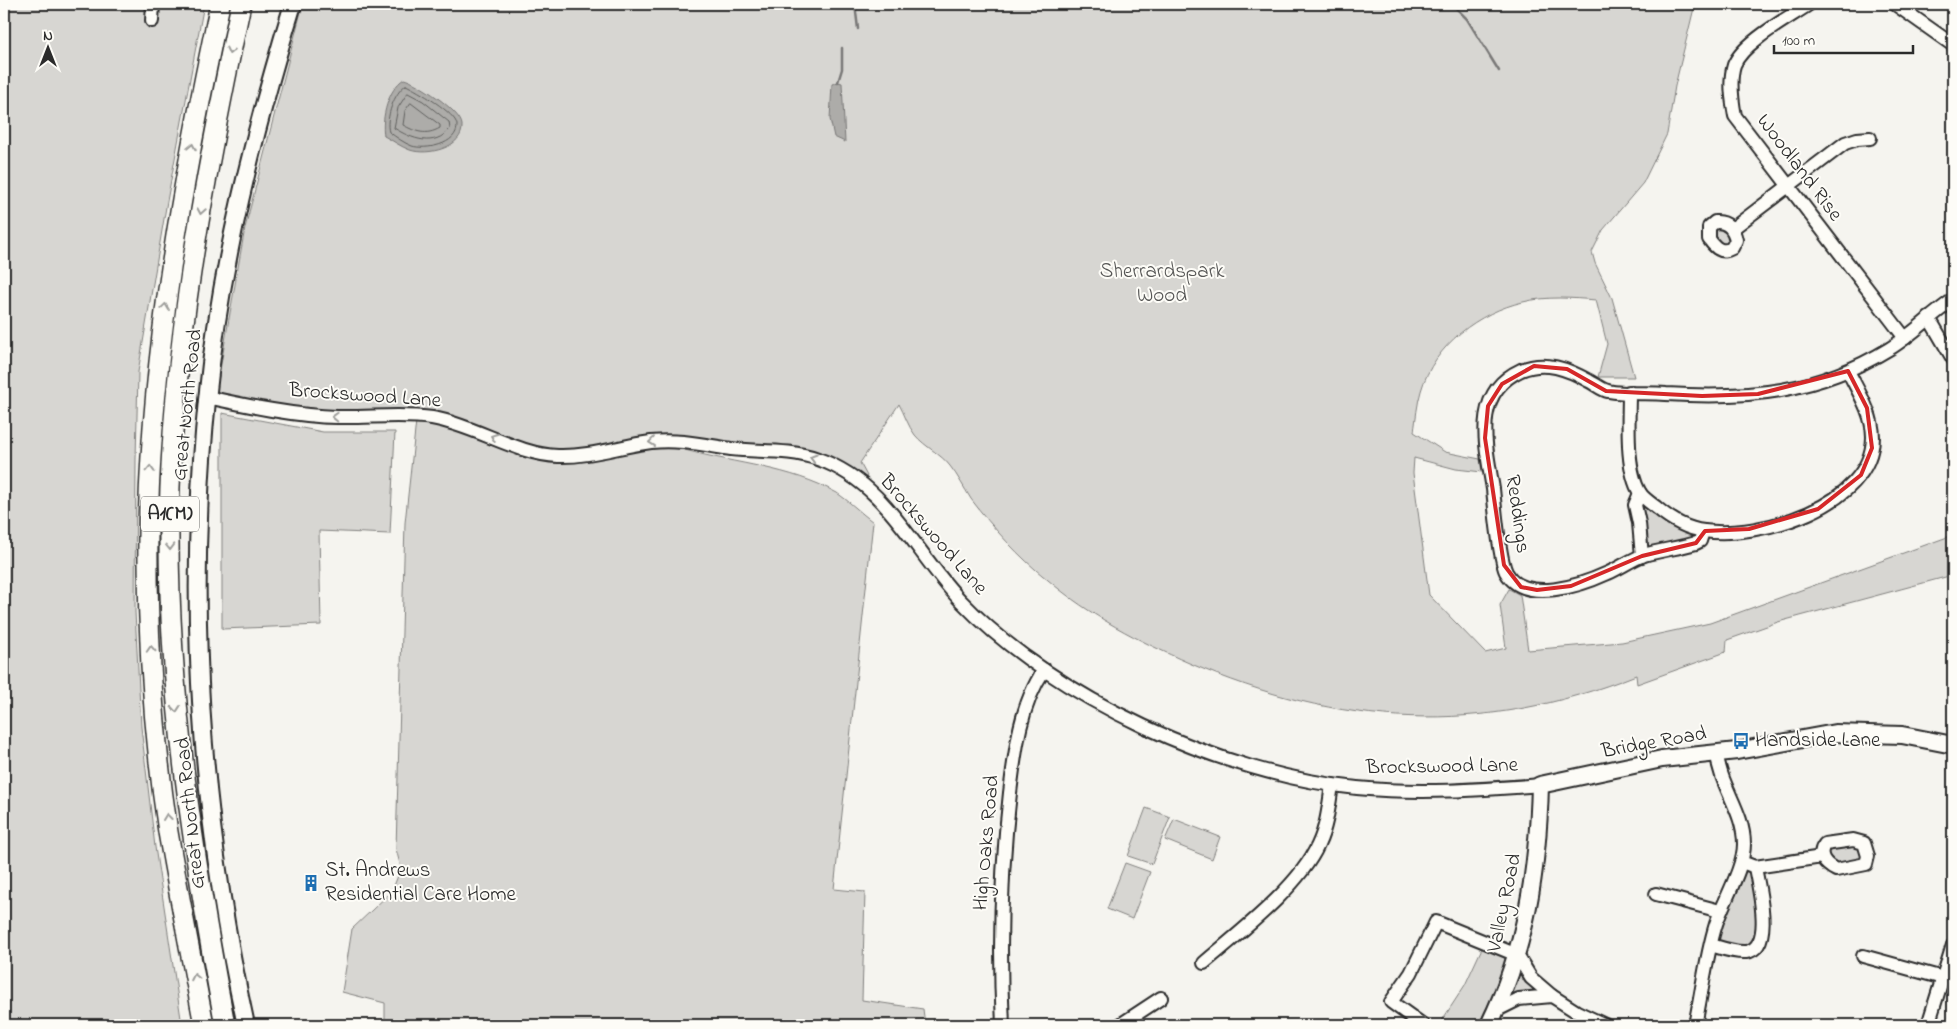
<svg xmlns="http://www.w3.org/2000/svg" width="1957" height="1029" font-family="'Indie Flower',sans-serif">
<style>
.green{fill:#d7d6d2;stroke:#81807e}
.water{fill:#adaca9;stroke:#797877}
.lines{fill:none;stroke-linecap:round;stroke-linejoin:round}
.shore{stroke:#5f5f5d;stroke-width:1}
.stream{stroke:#797877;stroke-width:2.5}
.minor-casing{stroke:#2b2b2b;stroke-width:16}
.major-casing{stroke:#2b2b2b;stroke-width:20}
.highway-casing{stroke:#2b2b2b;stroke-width:22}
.minor{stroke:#fdfcf7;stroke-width:12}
.major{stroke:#fdfcf7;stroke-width:16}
.highway{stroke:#fdfcf7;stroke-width:19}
.oneway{stroke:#9e9e9b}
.marked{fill:none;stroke:#d62828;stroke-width:4;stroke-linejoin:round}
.labels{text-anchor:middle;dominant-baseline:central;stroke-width:4;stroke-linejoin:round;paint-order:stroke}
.shield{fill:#fdfcf7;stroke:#6a6a68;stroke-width:1}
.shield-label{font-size:20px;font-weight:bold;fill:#2b2b2b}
.street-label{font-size:21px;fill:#2b2b2b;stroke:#fdfcf7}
.park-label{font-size:21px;fill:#565655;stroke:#fdfcf7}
.poi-label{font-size:21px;fill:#2b2b2b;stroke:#fdfcf7;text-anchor:start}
</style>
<rect width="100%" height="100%" fill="#f5f4ef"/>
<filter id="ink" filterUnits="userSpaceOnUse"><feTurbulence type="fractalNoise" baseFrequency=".02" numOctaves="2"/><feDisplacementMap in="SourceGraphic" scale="10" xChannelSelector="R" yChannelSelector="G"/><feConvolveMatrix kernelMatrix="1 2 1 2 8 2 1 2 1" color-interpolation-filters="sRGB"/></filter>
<g filter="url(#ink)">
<g class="green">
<path d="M 4,4 L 204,4 L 167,201 L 138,372 L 136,459 L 135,612 L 141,727 L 155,847 L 182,1025 L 4,1025 Z"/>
<path d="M 303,4 L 1695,4 L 1675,86 L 1667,134 L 1643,183 L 1603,230 L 1592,252 L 1595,263 L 1612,298 L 1634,377 L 1598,377 L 1607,344 L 1596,300 C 1572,298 1546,296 1523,302 C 1479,312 1434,345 1421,391 C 1417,404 1416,419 1414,432 L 1445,452 L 1480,459 L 1482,472 L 1456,469 L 1414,458 L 1413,473 L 1429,595 L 1485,653 L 1506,648 L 1500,605 L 1509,589 L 1520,595 L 1528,650 L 1622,642 L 1710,623 L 1953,535 L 1953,575 L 1778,622 L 1727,640 L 1726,652 L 1637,684 L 1636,675 C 1481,737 1340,728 1189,663 C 1139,641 1090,616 1048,580 C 1019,557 993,528 971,499 C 964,488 958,476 950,466 C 941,454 925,447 915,435 C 908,426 904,413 899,404 L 860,463 L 867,476 L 865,479 L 839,464 L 682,438 L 685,450 C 736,464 790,467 837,493 C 849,501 861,513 873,522 L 834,889 L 865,892 L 862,1000 L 923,1009 L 925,1025 L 385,1025 L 385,1003 L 342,992 L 352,929 L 392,891 L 401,868 L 396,849 L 405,523 L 416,421 L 325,424 L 214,404 L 245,228 Z"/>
<path d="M 1714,225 L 1729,230 L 1732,245 L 1717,246 L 1712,228 Z"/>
<path d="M 222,413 L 323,432 L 395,432 L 390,534 L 319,531 L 321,625 L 222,629 Z"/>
<path d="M 1640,503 L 1698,537 L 1647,549 Z"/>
<path d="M 1146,808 L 1170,817 L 1152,864 L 1128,856 Z"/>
<path d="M 1174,819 L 1220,837 L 1212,859 L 1165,840 Z"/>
<path d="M 1861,845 L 1866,858 L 1836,866 L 1825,851 L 1827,847 Z"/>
<path d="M 1125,863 L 1150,872 L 1132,919 L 1107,909 Z"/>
<path d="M 1742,869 L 1751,870 L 1759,935 L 1747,949 L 1717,942 L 1717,934 Z"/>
<path d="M 1483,946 L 1508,954 L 1495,991 L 1478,1025 L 1439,1025 L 1465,985 Z"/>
<path d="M 1520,970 L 1538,992 L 1510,999 Z"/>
</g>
<g class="water">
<path d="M 404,79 C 417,82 461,111 462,125 C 464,148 427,156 410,150 C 401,147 392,140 384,136 C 381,118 388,89 404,79 Z"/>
<path d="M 838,82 L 842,83 L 845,142 L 834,137 L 830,119 L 832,84 Z"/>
</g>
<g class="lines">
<g class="shore">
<path d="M 406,85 C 417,90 456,113 457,125 C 458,145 425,150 412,146 C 404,143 396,137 389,132 C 385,119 394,92 406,85 Z"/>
<path d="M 408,93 L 423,101 L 449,122 L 450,129 C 434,148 412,139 394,128 L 398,108 Z"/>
<path d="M 411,103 L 440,125 L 440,128 C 426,136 416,132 403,125 L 405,111 Z"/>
</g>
<g class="stream">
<path d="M 855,4 L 858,29"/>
<path d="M 1452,4 L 1467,19 L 1499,71"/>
<path d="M 838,82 L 842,69 L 842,48"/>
</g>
<g class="minor-casing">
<g id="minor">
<path d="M 1809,4 C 1789,18 1743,42 1734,65 C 1729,81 1732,100 1735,116 L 1905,338"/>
<path d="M 1895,4 L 1953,45"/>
<path d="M 152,21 L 153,4"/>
<path d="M 1715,222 C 1727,221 1734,229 1736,240 L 1732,248 C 1722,254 1715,248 1709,239 L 1709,227 Z"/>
<path d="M 1732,229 L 1845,143 L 1857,139 L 1870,138"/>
<path d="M 1929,318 L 1953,359"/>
<path d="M 1629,392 C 1629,420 1625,469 1640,493 C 1644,499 1652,504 1657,508 C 1670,519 1687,529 1704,531 C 1760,539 1872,506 1873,437 C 1873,414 1858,391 1848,371"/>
<path d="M 207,397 C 248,406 296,416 337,417 C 369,418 401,413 432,418 C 474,425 518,455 558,456 C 590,457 620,446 651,442 C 679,439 704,445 731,449 C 760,452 790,449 818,459 C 887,483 914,552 961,601 C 1055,699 1223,775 1357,788 C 1418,794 1479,790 1540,785"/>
<path d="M 1640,493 L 1635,505 L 1639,523 L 1642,556"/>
<path d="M 1703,531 L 1700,541 L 1696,543 C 1679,548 1661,550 1644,555 C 1632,559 1620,568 1608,573 C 1582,585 1524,605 1506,572 C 1499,558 1495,507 1493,489 C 1486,446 1471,393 1521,370 C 1545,360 1568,369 1589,381 C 1595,384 1602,390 1608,391 C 1627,395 1647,392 1666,394 C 1749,399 1817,393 1889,349 C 1912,335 1931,315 1953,300"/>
<path d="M 1853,840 L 1864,843 L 1868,856 L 1866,864 L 1836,870 C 1826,865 1816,855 1825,844 Z"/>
<path d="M 1747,864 L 1755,867 L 1822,857"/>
<path d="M 1656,894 L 1720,911"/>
<path d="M 1711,945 C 1721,948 1735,953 1746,952 C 1775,948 1758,886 1755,867"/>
<path d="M 1863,956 L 1943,978"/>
<path d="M 1204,963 C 1240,932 1299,887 1318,845 C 1327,826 1329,805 1332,785"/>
<path d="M 1552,996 L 1577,1012 L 1605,1025"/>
<path d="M 1003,1025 C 999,948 1001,870 1010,793 C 1015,752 1020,705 1044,670"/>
<path d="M 1120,1025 L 1161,998"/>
<path d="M 1423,1025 L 1391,1002 L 1411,973 L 1436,922 L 1517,955 L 1531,978 L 1552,996 L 1519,999 L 1497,1010"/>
<path d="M 1695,1025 C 1702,992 1706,956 1716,924 C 1724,900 1744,868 1744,844 C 1744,811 1719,785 1717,753"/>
<path d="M 1928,1025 L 1953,945"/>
</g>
</g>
<g class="major-casing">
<g id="major">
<path d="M 246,1025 C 201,821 186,608 207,400 C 220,266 254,132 293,4"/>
<path d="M 1489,1025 C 1526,949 1538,869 1540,785 L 1662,759 L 1737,751 L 1835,733 L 1902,735 L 1953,745"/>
</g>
</g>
<g class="highway-casing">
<g id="highway">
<path d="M 204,1025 C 192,961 179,896 168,832 C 153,733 147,631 148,532 C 151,354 183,178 220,4"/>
<path d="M 225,1025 C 194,860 168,695 169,527 C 171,350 205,176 241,4"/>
</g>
</g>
<use href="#minor" class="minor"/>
<use href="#major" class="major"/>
<use href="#highway" class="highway"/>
</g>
<defs><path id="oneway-chevron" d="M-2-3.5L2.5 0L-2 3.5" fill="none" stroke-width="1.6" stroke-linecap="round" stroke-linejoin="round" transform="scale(1.25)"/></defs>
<g class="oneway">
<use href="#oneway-chevron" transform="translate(230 51) rotate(103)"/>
<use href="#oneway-chevron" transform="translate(192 147) rotate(-79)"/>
<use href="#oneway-chevron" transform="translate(201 211) rotate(100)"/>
<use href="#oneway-chevron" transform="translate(165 307) rotate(-82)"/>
<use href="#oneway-chevron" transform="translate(335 417) rotate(-178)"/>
<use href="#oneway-chevron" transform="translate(494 437) rotate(-159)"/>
<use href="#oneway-chevron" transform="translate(652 442) rotate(173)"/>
<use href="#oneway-chevron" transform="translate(813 458) rotate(-163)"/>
<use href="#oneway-chevron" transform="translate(150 469) rotate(-88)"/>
<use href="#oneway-chevron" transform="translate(170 547) rotate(89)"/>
<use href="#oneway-chevron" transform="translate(151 649) rotate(-93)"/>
<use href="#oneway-chevron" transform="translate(176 709) rotate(85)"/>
<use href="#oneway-chevron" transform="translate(167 817) rotate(-97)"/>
<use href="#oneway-chevron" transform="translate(195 977) rotate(-101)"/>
</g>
</g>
<path class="marked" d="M 1534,366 L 1567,369 L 1606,391 L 1702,396 L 1758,394 L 1848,371 L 1867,408 L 1872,448 L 1861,475 L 1818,509 L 1749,529 L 1705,531 L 1696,543 L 1642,556 L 1571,586 L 1537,590 L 1521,587 L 1504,565 L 1485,438 L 1488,406 L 1502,384 Z"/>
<defs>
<g id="bus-bare" transform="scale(1.35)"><path d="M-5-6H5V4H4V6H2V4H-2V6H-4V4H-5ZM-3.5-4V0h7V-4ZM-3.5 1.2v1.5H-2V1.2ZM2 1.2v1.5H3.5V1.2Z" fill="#1f6fb2" stroke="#fdfcf7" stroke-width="2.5" paint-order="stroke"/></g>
<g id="building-bare" transform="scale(1.35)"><path d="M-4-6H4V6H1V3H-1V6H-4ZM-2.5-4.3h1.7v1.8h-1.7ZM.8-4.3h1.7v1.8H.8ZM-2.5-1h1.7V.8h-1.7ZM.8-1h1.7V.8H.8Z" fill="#1f6fb2" stroke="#fdfcf7" stroke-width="2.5" paint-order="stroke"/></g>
</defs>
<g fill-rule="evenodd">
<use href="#bus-bare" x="1741" y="741"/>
<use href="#building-bare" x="311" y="883"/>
</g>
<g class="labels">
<rect class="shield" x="141" y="496.5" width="58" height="35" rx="4"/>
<g class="shield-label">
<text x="170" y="514">A1(M)</text>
</g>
<g class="street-label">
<text transform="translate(1799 168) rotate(53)">Woodland Rise</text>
<text transform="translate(365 396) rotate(4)">Brockswood Lane</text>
<text transform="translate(188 405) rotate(-84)">Great North Road</text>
<text transform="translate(1517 514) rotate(82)">Reddings</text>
<text transform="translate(933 535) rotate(49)">Brockswood Lane</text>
<text transform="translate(1654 743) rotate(-10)">Bridge Road</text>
<text transform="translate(1442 767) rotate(-1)">Brockswood Lane</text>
<text transform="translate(191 813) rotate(-96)">Great North Road</text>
<text transform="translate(987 843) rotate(-85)">High Oaks Road</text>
<text transform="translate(1505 903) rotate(-78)">Valley Road</text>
</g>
<g class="park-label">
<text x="1162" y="272">Sherrardspark<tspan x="1162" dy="24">Wood</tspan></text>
</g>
<g class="poi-label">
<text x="1755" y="741">Handside Lane</text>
<text x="325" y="871">St. Andrews<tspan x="325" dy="24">Residential Care Home</tspan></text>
</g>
</g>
<rect width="1957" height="1029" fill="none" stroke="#fdfcf7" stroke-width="20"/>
<rect x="10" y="10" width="1937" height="1009" fill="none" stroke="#2b2b2b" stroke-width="2" filter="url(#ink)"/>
<g transform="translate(48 48)" stroke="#fdfcf7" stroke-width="4" paint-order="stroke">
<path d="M0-4L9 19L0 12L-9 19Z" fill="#2b2b2b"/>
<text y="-8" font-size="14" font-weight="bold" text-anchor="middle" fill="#2b2b2b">N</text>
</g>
<path d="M1774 45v8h139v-8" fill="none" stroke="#2b2b2b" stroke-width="2.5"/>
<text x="1782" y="45" font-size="15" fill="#2b2b2b" stroke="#fdfcf7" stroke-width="4" paint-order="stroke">100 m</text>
</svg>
